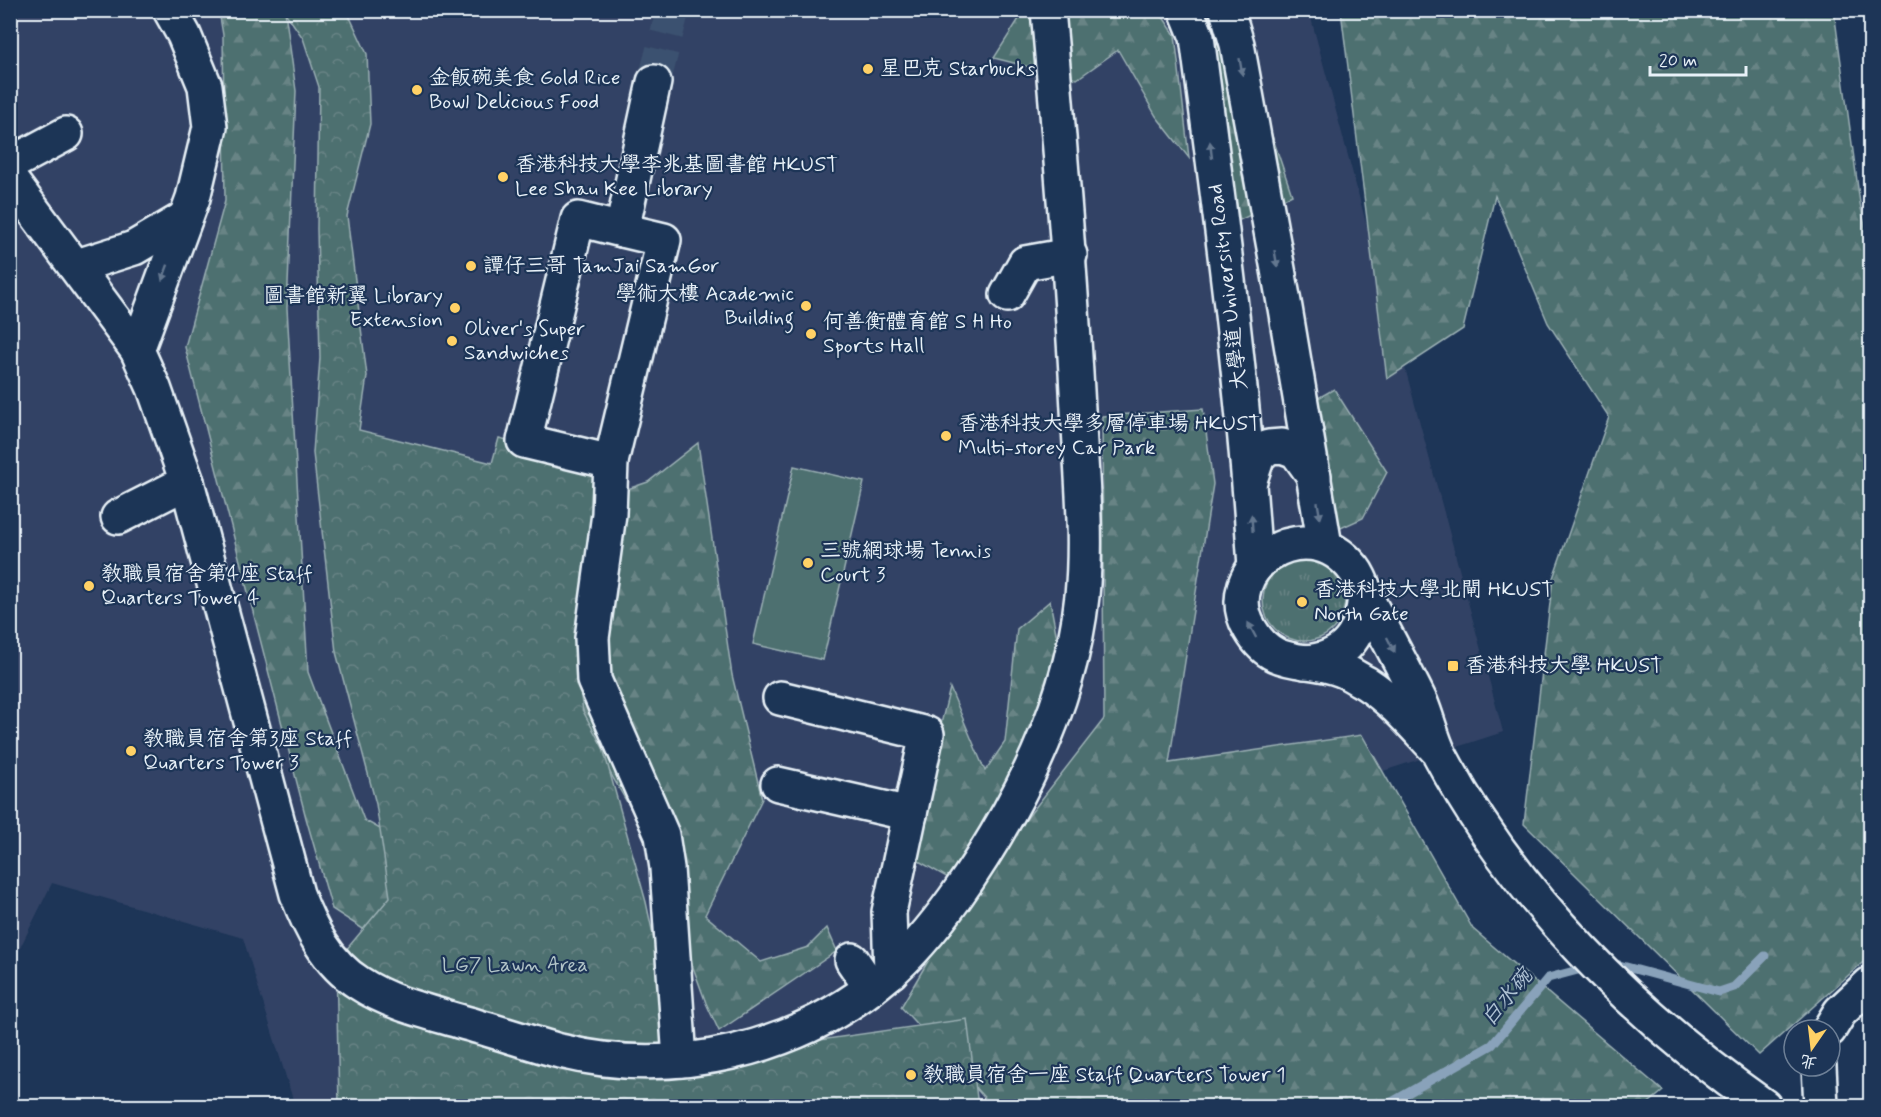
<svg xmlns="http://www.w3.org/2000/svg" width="1881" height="1117" font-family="Mynerve,'LXGW WenKai TC',sans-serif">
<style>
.built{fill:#334365}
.grass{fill:url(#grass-tufts);stroke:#9bb0b4;stroke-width:1.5}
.forest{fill:url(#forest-firs);stroke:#9bb0b4;stroke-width:1.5}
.park{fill:url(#park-crowns);stroke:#9bb0b4;stroke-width:1.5}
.pitch{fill:#4e6f70;stroke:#9bb0b4;stroke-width:1.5}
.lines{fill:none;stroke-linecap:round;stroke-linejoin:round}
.stream{stroke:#89a2ba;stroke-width:9}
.minor-tunnel{stroke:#3b516f;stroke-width:33;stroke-dasharray:33 16;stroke-linecap:butt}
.minor-casing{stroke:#e8f1f8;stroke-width:38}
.minor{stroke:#1d3557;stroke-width:33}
.oneway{fill:#64778f}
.poi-dot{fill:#ffd166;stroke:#1d3557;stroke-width:2}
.labels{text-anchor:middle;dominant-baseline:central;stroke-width:4.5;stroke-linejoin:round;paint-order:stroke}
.poi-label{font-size:21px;fill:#e8f1f8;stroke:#1d3557;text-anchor:start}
.street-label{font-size:21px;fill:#e8f1f8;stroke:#1d3557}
.park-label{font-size:21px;fill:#b2c4c8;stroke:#1d3557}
.water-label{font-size:22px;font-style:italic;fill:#b0c3d4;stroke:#1d3557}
</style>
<defs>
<pattern id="grass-tufts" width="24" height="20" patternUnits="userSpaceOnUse" patternTransform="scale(1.5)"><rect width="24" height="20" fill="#4e6f70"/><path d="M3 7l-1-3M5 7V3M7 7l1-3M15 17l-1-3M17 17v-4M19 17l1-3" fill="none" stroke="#688485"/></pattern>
<pattern id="forest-firs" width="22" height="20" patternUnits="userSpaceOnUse" patternTransform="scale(1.5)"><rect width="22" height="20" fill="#4e6f70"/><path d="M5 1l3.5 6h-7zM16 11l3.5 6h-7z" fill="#688485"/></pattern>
<pattern id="park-crowns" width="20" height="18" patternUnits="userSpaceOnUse" patternTransform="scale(1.5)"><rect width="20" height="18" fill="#4e6f70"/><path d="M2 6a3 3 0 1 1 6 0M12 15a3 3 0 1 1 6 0" fill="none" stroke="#688485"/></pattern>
</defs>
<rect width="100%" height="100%" fill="#1d3557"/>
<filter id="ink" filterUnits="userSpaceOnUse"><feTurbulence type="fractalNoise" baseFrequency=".0167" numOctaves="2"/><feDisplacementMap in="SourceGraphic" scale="12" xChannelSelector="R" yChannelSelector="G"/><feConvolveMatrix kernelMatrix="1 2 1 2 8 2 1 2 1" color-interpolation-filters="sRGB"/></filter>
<g filter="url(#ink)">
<path class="built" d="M 11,11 L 1309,11 L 1503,732 L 1374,774 L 1039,1106 L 295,1106 L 243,938 L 52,883 L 11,966 Z"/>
<circle class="grass" cx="1304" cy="600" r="41"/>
<g class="forest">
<path d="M 219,11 L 285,11 L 296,91 L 287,308 L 308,672 L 364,820 L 490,891 L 462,993 L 332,909 L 306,818 L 185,347 L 225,201 L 223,35 Z"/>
<path d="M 1024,11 L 1159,11 L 1175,35 L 1189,158 L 1156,116 L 1118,50 L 1077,79 L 994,58 Z"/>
<path d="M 1196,11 L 1230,11 L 1292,195 L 1240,220 Z"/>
<path d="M 1341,11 L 1834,11 L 1860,203 L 1870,250 L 1870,956 L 1759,1055 L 1524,824 L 1553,578 L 1609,417 L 1548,323 L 1495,196 L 1463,329 L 1387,379 Z"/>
<path d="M 1334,389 L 1387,472 L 1363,518 L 1332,532 L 1290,414 Z"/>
<path d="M 1203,409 L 1213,484 L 1169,763 L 1362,735 L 1473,929 L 1663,1091 L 1645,1106 L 992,1106 L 901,1007 L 965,898 L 1104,719 L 1102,416 Z"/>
<path d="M 698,443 L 732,675 L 762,799 L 705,915 L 761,962 L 808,947 L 827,928 L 837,951 L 719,1031 L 706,1003 L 644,832 L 560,685 L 560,512 L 648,482 Z"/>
<path d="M 1050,601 L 1061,660 L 1012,775 L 957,883 L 908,855 L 950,688 L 985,771 L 1005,742 L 1017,629 Z"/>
</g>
<path class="park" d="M 284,11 L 347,11 L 367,54 L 370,124 L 347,216 L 367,376 L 359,430 L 492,463 L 499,438 L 605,464 L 589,536 L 574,648 L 583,711 L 603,748 L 646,902 L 680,1060 L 967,1019 L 978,1106 L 339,1106 L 336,962 L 390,897 L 376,804 L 336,652 L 313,453 L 320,358 L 317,229 L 319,87 L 303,38 Z"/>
<path class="pitch" d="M 794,466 L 864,482 L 823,660 L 753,644 Z"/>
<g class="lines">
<g class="stream">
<path d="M 1608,962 L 1719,992 L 1734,987 L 1765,956"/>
<path d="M 1385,1106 L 1492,1045 L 1548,978 L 1589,967"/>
</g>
<path class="minor-tunnel" d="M 654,82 L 673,10"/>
<g class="minor-casing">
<g id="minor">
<path d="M 1186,10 L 1197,37 C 1220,213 1244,389 1255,567"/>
<path d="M 1227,10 L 1237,44 L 1285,308 L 1325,546"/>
<path d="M 654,82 L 622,230 L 664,240 L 611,462 L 609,514 L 592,638 L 594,680 L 662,835 L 667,868 L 680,1060"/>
<path d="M 10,164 L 66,134"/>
<path d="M 10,179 L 137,350 L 154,388 L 187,482 L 297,894 C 310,928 327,963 359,983 C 389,1003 428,1012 462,1022 C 495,1031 527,1042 560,1051 C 673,1079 798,1051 887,975 C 934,935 979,866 1009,812 C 1046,745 1074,673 1082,596 C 1088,534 1081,471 1078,409 C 1071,276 1060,143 1048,10"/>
<path d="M 77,266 L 134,248 L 185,218"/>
<path d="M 1007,295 L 1025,263 L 1070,255"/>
<path d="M 137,350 L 193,198 L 210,127 L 205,86 L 184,35 L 170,10"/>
<path d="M 611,462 L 524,441 L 578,219 L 622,230"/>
<path d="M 1250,480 L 1258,456 L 1269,447 L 1282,446 L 1296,451 L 1314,476"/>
<path d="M 118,517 L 187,482"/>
<path d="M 1305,662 C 1347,659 1363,633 1365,593"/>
<path d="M 780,698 L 927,734 L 889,912 L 891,972"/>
<path d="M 1438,751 C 1416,728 1394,701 1366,683 C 1358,679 1350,673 1342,670 C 1305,655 1274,671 1250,629 C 1215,570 1305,506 1354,569 C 1362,579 1365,593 1370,605 C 1387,637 1405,670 1421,703 C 1428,720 1432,739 1440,755 C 1515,897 1634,1015 1764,1106"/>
<path d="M 778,784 L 910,814"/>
<path d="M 852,960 L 871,988"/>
<path d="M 1829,1030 L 1840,1012 L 1870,984"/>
<path d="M 1819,1066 L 1821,1106"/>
</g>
</g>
<use href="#minor" class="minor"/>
</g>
<defs><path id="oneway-solid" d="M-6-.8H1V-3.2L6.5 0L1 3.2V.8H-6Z" transform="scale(1.5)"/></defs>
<g class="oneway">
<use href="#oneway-solid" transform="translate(1241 67) rotate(80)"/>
<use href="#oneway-solid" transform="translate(1211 150) rotate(-97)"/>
<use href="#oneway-solid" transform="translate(1276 259) rotate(80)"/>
<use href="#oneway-solid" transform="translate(165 273) rotate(110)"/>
<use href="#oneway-solid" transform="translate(1319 511) rotate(80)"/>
<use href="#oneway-solid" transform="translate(1252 523) rotate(-94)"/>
<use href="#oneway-solid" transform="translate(1252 630) rotate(-118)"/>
<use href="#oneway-solid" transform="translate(1391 645) rotate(63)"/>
</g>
</g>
<g class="poi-dot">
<circle cx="868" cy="69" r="6"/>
<circle cx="417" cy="90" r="6"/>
<circle cx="503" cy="177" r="6"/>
<circle cx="471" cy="266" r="6"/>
<circle cx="806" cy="306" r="6"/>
<circle cx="455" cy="308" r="6"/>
<circle cx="811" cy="334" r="6"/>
<circle cx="452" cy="341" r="6"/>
<circle cx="946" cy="436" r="6"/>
<circle cx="808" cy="563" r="6"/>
<circle cx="89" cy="586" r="6"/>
<circle cx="1302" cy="602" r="6"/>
<rect x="1447" y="660" width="12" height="12" rx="3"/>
<circle cx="131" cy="751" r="6"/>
<circle cx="911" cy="1075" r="6"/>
</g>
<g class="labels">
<g class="poi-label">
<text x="880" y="69">星巴克 Starbucks</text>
<text x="429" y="78">金飯碗美食 Gold Rice<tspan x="429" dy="24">Bowl Delicious Food</tspan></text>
<text x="515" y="165">香港科技大學李兆基圖書館 HKUST<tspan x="515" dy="24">Lee Shau Kee Library</tspan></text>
<text x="483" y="266">譚仔三哥 TamJai SamGor</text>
<text x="794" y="294" text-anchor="end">學術大樓 Academic<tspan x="794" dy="24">Building</tspan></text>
<text x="443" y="296" text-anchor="end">圖書館新翼 Library<tspan x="443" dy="24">Extension</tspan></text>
<text x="823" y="322">何善衡體育館 S H Ho<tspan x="823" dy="24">Sports Hall</tspan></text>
<text x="464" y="329">Oliver's Super<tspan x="464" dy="24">Sandwiches</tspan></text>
<text x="958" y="424">香港科技大學多層停車場 HKUST<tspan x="958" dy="24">Multi-storey Car Park</tspan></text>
<text x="820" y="551">三號網球場 Tennis<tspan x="820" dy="24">Court 3</tspan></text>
<text x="101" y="574">教職員宿舍第4座 Staff<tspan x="101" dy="24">Quarters Tower 4</tspan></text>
<text x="1314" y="590">香港科技大學北閘 HKUST<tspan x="1314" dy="24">North Gate</tspan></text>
<text x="1465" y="666">香港科技大學 HKUST</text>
<text x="143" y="739">教職員宿舍第3座 Staff<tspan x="143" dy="24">Quarters Tower 3</tspan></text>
<text x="923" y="1075">教職員宿舍一座 Staff Quarters Tower 1</text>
</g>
<g class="street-label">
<text transform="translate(1228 287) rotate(-97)">大學道 University Road</text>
</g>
<g class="park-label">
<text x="515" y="965">LG7 Lawn Area</text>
</g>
<g class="water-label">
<text transform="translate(1507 998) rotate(-50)">白水碗</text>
</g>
</g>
<rect width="1881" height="1117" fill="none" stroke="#1d3557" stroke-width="36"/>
<rect x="18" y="18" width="1845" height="1081" fill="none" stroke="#e8f1f8" stroke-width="2" filter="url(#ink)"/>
<g transform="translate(1812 1048) rotate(194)"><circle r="28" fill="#1d3557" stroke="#6e8097" stroke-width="1.5"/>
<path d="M0-4.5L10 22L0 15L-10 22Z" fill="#ffd166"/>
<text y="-9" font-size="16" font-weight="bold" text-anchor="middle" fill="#e8f1f8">北</text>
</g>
<path d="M1650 66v9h96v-9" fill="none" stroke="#e8f1f8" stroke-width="3"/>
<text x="1659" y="66" font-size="18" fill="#e8f1f8" stroke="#1d3557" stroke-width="4.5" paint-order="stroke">20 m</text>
</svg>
